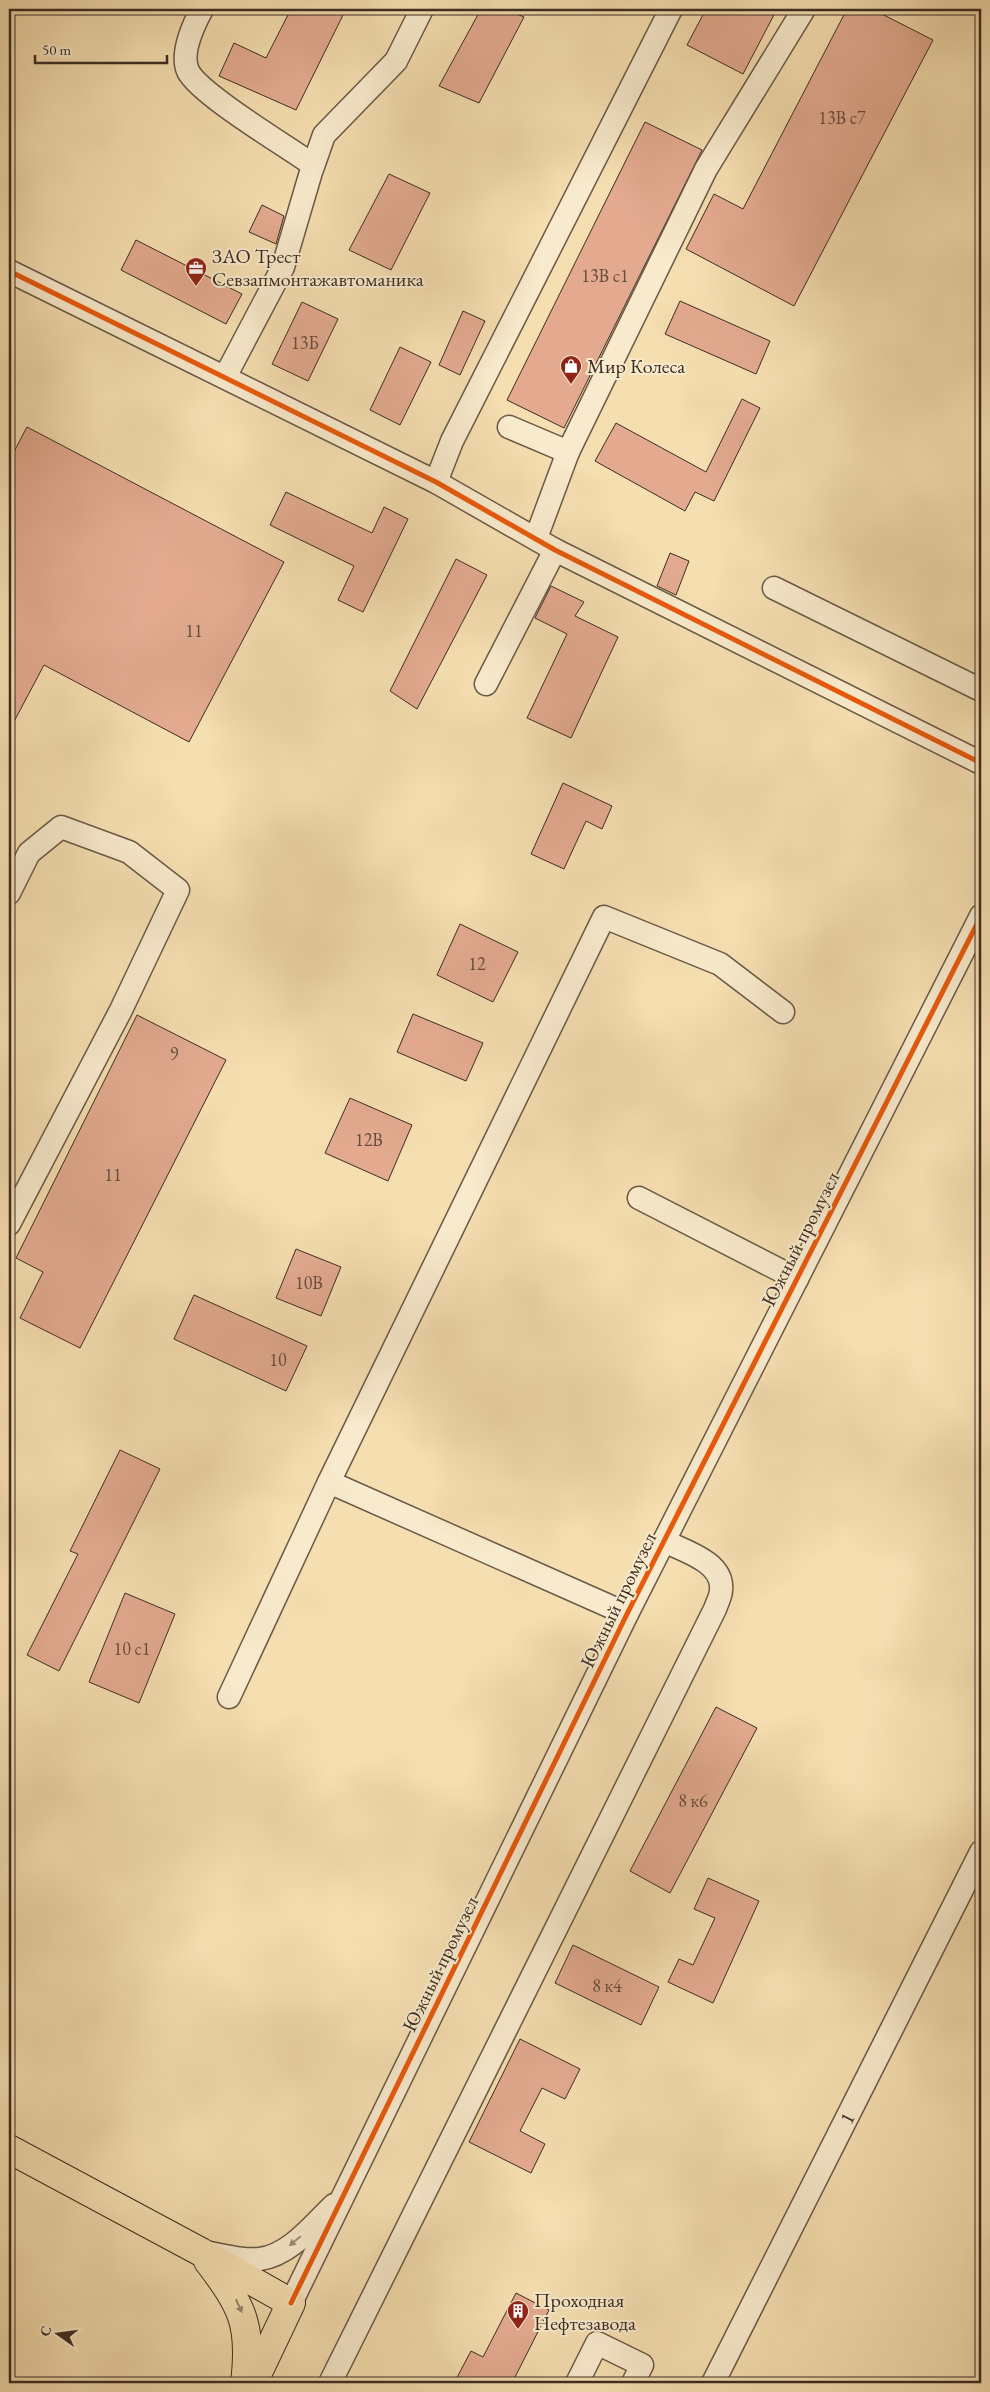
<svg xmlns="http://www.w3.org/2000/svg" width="990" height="2392" font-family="'EB Garamond',serif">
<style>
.building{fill:#e3aa90;stroke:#3c2d23}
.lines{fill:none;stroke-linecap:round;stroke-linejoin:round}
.minor-casing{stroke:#6a5946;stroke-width:25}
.major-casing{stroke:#3c2d23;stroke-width:30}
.minor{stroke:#f8eacc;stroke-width:22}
.major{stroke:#f5deb0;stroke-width:28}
.cycleway-casing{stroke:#f8eacc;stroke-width:8}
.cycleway{stroke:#e8590c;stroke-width:5}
.oneway{fill:#9a8c78}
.oneway2{fill:#98866a}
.labels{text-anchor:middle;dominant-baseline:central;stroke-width:4;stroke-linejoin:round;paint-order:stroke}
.number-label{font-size:18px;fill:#664c3e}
.poi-label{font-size:20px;fill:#3c2d23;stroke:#f8eacc;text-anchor:start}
.street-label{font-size:20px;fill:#3c2d23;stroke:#f8eacc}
</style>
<rect width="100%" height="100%" fill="#f5deb0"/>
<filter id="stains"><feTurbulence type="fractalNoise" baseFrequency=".004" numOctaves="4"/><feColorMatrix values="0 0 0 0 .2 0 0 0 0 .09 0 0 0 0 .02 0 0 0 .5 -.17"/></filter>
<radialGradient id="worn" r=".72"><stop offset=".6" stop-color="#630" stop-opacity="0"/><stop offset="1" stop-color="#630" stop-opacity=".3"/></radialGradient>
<g class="building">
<path d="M 291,9 L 346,9 L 296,110 L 219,76 L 234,43 L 266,58 Z"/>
<path d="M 481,9 L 505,9 L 524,17 L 479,103 L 439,86 Z"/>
<path d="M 706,9 L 777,9 L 743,74 L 687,45 Z"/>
<path d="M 847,9 L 872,9 L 933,40 L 794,306 L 686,249 L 714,194 L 743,209 Z"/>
<path d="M 645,122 L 702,150 L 564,428 L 507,400 Z"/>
<path d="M 389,174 L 430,193 L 391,270 L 349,250 Z"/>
<path d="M 262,205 L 284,216 L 276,244 L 249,232 Z"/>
<path d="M 136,240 L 242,294 L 226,324 L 121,270 Z"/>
<path d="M 680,301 L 770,341 L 756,374 L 665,334 Z"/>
<path d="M 302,302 L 338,319 L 308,381 L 272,364 Z"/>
<path d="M 463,311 L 485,321 L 460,375 L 439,365 Z"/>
<path d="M 400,347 L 431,362 L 400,425 L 370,410 Z"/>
<path d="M 742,399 L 760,408 L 714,501 L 695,492 L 685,511 L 595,461 L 616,423 L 706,472 Z"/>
<path d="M 27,427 L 284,562 L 189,742 L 44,665 L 9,731 L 9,461 Z"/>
<path d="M 286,492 L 372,533 L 384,507 L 408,519 L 363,612 L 338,600 L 354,566 L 270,525 Z"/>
<path d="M 670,553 L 689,561 L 676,595 L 657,586 Z"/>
<path d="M 456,559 L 487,575 L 417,709 L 390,691 Z"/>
<path d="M 551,586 L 584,602 L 575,616 L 618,637 L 571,738 L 527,718 L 567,634 L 535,618 Z"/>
<path d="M 563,783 L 612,806 L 602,829 L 586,821 L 564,869 L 531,854 Z"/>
<path d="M 460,924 L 518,952 L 493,1002 L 437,975 Z"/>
<path d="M 413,1014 L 483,1043 L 466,1081 L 397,1052 Z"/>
<path d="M 137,1015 L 226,1060 L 80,1348 L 20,1318 L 43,1272 L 16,1258 Z"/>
<path d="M 350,1098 L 412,1125 L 388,1181 L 325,1153 Z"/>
<path d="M 296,1249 L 341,1267 L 321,1316 L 276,1298 Z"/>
<path d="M 194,1295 L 307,1346 L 286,1391 L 174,1339 Z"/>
<path d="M 120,1450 L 160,1469 L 59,1671 L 27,1655 L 78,1554 L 70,1551 Z"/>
<path d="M 125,1593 L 175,1614 L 139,1703 L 89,1682 Z"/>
<path d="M 716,1707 L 757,1728 L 670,1893 L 630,1871 Z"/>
<path d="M 708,1878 L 759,1901 L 713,2003 L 668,1982 L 679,1959 L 693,1965 L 715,1918 L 694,1909 Z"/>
<path d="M 573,1945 L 659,1987 L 641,2025 L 555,1983 Z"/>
<path d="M 520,2039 L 580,2069 L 565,2099 L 542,2088 L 520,2131 L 545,2144 L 531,2173 L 469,2142 Z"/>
<path d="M 516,2293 L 549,2310 L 512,2383 L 454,2383 L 471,2351 L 483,2357 Z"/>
</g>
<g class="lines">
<g class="minor-casing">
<g id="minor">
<path d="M 202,9 C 194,24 180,53 188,71 C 199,94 288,147 313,165"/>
<path d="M 9,271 L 436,482 L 555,550 L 981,763"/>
<path d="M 225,377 L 283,267 L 311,172 L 324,135 L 396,61 L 422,9"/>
<path d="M 509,427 L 568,452 L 706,169 L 804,9"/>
<path d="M 436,482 L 452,441 L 671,9"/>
<path d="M 536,538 L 568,452"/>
<path d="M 774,588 L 981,690"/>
<path d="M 486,684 L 555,550"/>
<path d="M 9,893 L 29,853 L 61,827 L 129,852 L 178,890 L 121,1010 L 9,1224"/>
<path d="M 639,1198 L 797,1279"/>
<path d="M 329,1482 L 604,917 L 720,964 L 783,1012"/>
<path d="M 229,1697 L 329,1482 L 627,1614"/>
<path d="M 210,2253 C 226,2256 244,2261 260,2259 C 290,2255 313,2225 334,2205"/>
<path d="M 291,2303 L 627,1614 L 981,916"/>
<path d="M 330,2383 L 715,1609 C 717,1603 721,1596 721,1590 C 724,1562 684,1551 664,1541"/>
<path d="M 577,2383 L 597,2343 L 642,2365 L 633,2383"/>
<path d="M 713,2383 L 981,1852"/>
</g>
</g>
<g class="major-casing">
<g id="major">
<path d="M 9,2149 L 201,2252 L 291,2303 L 253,2383"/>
<path d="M 208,2261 C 243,2307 252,2325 245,2383"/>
</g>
</g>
<use href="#minor" class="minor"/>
<use href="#major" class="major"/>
<g class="cycleway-casing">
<g id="cycleway">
<path d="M 9,271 L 436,482 L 555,550 L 981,763"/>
<path d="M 291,2303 L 627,1614 L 981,916"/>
</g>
</g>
<use href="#cycleway" class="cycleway"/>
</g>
<defs><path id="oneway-solid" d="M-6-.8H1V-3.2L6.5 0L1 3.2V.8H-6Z" transform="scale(1.25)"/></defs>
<use class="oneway" href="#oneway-solid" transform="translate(295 2241) rotate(140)"/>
<use class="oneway2" href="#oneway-solid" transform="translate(239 2306) rotate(65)"/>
<defs>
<g id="office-pin" transform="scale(1.125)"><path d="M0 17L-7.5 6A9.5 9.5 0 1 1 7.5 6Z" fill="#8f2418" stroke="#f8eacc"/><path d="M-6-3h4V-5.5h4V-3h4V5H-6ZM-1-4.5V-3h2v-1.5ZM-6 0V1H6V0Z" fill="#fff"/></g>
<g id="shop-pin" transform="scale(1.125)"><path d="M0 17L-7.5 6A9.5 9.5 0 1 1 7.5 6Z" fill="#8f2418" stroke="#f8eacc"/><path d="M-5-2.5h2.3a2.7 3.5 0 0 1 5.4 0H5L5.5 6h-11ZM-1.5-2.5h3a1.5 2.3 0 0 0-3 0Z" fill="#fff"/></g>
<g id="building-pin" transform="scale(1.125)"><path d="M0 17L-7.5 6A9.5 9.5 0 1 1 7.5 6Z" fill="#8f2418" stroke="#f8eacc"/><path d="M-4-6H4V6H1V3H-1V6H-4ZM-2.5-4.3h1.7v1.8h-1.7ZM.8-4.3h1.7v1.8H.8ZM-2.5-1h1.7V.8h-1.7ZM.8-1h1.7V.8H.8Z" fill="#fff"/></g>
</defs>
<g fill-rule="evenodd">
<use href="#office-pin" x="196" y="268"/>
<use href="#shop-pin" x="571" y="366"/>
<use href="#building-pin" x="518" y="2311"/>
</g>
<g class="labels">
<g class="number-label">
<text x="842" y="117">13В с7</text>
<text x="605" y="275">13В с1</text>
<text x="305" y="342">13Б</text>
<text x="194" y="630">11</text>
<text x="477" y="963">12</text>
<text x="174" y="1053">9</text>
<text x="369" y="1139">12В</text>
<text x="113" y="1174">11</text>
<text x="309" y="1282">10В</text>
<text x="278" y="1359">10</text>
<text x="132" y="1648">10 с1</text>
<text x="693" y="1800">8 к6</text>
<text x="607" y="1985">8 к4</text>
</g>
<g class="poi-label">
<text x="212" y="256">ЗАО Трест<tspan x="212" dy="23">Севзапмонтажавтоманика</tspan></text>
<text x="587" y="366">Мир Колеса</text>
<text x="534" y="2300">Проходная<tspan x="534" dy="23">Нефтезавода</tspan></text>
</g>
<g class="street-label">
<text transform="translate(800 1239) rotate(-63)">Южный промузел</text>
<text transform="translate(618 1600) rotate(-64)">Южный промузел</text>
<text transform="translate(440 1964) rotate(-64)">Южный промузел</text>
<text transform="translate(847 2118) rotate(-63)">1</text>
</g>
</g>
<rect width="990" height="2392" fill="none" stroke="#f5deb0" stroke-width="30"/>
<rect x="10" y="10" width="970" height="2372" fill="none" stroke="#3c2d23" stroke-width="2.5"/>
<rect x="15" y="15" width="960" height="2362" fill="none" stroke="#3c2d23"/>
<g transform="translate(58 2334) rotate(284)" stroke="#f8eacc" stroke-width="4" paint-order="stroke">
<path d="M0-4L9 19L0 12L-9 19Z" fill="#3c2d23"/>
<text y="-8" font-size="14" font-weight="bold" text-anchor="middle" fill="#3c2d23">С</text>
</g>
<path d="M35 55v8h132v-8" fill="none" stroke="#3c2d23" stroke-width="2.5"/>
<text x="42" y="55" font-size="15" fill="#3c2d23" stroke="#f8eacc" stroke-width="4" paint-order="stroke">50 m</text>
<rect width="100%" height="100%" filter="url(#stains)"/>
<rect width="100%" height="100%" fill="url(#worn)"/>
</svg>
